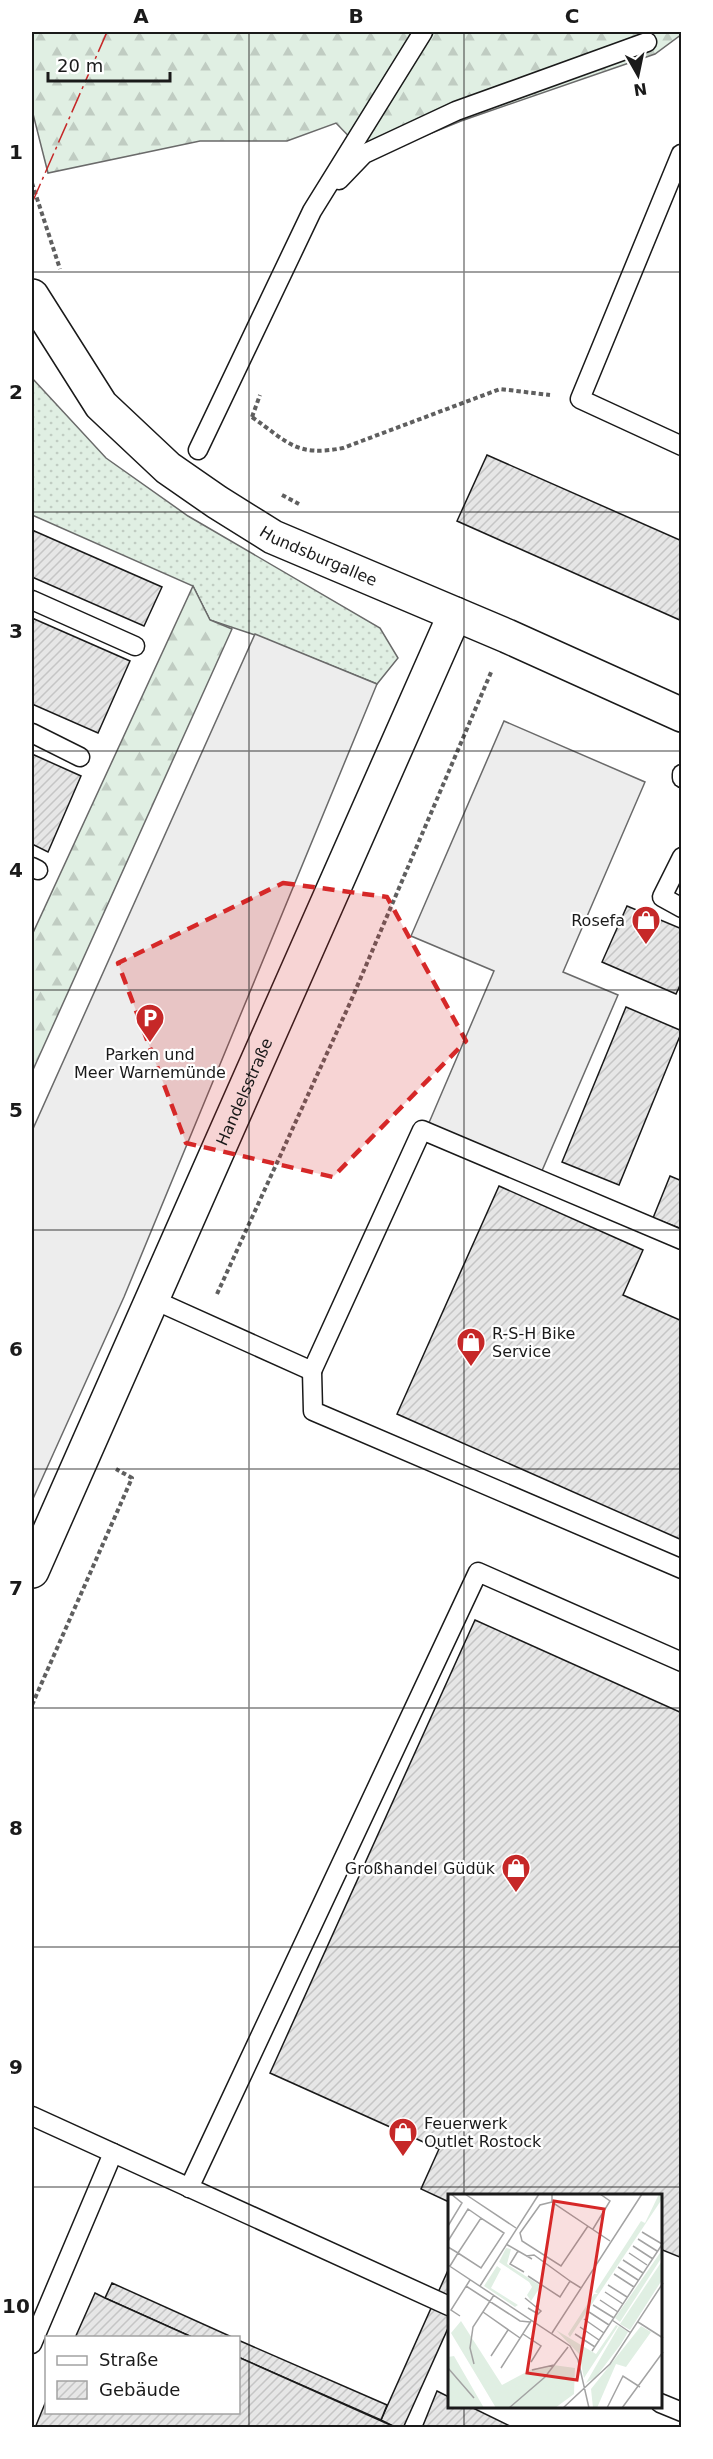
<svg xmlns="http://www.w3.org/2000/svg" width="713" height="2459" font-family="'DejaVu Sans',sans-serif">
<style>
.grass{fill:url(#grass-dots);stroke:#6a6a6a;stroke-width:1.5}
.forest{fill:url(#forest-firs);stroke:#6a6a6a;stroke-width:1.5}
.parking{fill:#ededed;stroke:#6a6a6a;stroke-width:1.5}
.building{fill:url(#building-hatch);stroke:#1a1a1a;stroke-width:1.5}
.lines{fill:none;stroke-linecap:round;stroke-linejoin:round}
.service-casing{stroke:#1a1a1a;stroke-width:21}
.minor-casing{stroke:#1a1a1a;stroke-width:36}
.tertiary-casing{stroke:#1a1a1a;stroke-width:36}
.path{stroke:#5f5f5f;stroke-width:4;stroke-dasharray:4.5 3;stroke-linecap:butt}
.service{stroke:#fff;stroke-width:18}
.minor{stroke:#fff;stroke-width:33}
.tertiary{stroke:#fff;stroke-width:33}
.power{stroke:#c62828;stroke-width:1.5;stroke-dasharray:21 4.5 3 4.5;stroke-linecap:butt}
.marked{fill:#d62828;fill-opacity:0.2;stroke:#d62828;stroke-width:4.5;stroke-dasharray:12 8;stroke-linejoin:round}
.grid{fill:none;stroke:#1a1a1a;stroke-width:1.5;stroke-opacity:0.55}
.labels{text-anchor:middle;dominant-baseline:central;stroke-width:4.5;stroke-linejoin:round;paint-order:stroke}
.street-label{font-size:16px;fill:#1a1a1a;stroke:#fff}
.poi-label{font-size:16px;fill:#1a1a1a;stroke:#fff;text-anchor:end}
.inset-road{fill:none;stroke:#a3a3a3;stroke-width:1.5}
.view{fill:#d62828;fill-opacity:0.15;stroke:#d62828;stroke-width:3}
.inset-edge{fill:none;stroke:#1a1a1a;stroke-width:3}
.neatline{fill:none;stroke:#1a1a1a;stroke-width:2}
.grid-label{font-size:20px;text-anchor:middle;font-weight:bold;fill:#1a1a1a}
</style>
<defs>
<pattern id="grass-dots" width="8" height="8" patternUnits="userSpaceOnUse" patternTransform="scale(1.5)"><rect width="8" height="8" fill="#e0efe3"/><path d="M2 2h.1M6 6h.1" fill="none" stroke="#c0ccc2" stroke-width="1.8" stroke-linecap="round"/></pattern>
<pattern id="forest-firs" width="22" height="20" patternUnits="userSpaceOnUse" patternTransform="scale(1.5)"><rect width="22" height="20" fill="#e0efe3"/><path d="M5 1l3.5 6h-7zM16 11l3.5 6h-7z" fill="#c0ccc2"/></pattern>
<pattern id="building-hatch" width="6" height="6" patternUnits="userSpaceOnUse" patternTransform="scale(1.5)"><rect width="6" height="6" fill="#e6e6e6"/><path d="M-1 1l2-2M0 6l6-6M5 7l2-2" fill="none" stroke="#c5c5c5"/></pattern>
</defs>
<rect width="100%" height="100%" fill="#fff"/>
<path class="grass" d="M 32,378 L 106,458 L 188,516 L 380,628 L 398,658 L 377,684 L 255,635 L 210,620 L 193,586 L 32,515 Z"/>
<g class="forest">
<path d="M 32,32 L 681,32 L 682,34 L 655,54 L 461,121 L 370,158 L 336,123 L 287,141 L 200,141 L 48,173 L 32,110 Z"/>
<path d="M 193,586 L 210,620 L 232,629 L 32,1072 L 32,935 Z"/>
</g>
<g class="parking">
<path d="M 255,634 L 377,684 L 124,1297 L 32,1501 L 32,1131 Z"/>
<path d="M 504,721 L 645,782 L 563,972 L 618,995 L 541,1173 L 428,1125 L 494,971 L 411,936 Z"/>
</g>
<g class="building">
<path d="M 487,455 L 682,541 L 682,621 L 457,521 Z"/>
<path d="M 32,530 L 162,587 L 144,626 L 32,577 Z"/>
<path d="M 32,618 L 130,661 L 98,733 L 32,704 Z"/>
<path d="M 32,754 L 81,776 L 48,852 L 32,844 Z"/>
<path d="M 627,906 L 682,929 L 682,981 L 676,994 L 602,962 Z"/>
<path d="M 626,1007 L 682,1031 L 619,1185 L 562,1162 Z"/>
<path d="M 670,1176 L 682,1181 L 682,1229 L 653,1218 Z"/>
<path d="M 499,1186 L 643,1250 L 623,1295 L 682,1321 L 682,1540 L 397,1414 Z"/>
<path d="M 475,1620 L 682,1713 L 682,2258 L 660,2249 L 660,2195 L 449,2195 L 449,2202 L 421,2189 L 439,2149 L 270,2073 Z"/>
<path d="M 449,2268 L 449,2326 L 403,2428 L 397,2428 L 381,2420 Z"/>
<path d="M 112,2283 L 234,2338 L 194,2338 L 105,2298 Z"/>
<path d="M 95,2293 L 105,2298 L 194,2338 L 75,2338 Z"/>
<path d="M 238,2340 L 387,2405 L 381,2420 L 238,2357 Z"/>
<path d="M 238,2357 L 397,2428 L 35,2428 L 46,2401 L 46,2412 L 238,2412 Z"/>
<path d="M 437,2391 L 449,2397 L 449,2406 L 469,2406 L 510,2426 L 510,2428 L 422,2428 Z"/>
</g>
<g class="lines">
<g class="service-casing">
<g id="service">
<path d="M 681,154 L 580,399 L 682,446"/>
<path d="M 339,180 L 364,154 L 456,111 L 647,42"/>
<path d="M 198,450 L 312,211 L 423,32"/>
<path d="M 32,600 L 135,646"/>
<path d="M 32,733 L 80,757"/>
<path d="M 682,774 L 682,778"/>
<path d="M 682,857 L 662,897 L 682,908"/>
<path d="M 32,867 L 38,870"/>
<path d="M 152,1299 L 312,1371 L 422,1130 L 682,1240"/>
<path d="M 312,1371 L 313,1411 L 682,1569"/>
<path d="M 32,2116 L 449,2306"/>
<path d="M 189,2188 L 478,1572 L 682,1662"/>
<path d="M 32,2344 L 113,2153"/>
<path d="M 660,2403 L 682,2412"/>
</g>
</g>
<g class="minor-casing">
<g id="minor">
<path id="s1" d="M 32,1571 L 455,614"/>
</g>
</g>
<g class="tertiary-casing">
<g id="tertiary">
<path id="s2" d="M 32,296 L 101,405 L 168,468 L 217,502 L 273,537 L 507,636 L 682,715"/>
</g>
</g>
<g class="path">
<path d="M 32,183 L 60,269"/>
<path d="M 252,417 C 289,443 296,457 343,448 L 500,389 L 550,395"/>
<path d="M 252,417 L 260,395"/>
<path d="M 282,495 L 299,504"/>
<path d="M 217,1294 L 350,1003 L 492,670"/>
<path d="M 32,1705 L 132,1478 L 116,1469"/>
</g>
<use href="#service" class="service"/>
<use href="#minor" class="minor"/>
<use href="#tertiary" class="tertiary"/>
<path class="power" d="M 32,203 L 107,32"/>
</g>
<path class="marked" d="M 283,883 L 387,897 L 466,1041 L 333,1177 L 186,1143 L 118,963 Z"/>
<path class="grid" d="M 249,32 L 249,2428M 464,32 L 464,2195M 32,272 L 682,272M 32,512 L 682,512M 32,751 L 682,751M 32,990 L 682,990M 32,1230 L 682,1230M 32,1469 L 682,1469M 32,1708 L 682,1708M 32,1947 L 682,1947M 32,2187 L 682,2187M 464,2406 L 464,2428"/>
<defs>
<g id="shop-pin" transform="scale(1.5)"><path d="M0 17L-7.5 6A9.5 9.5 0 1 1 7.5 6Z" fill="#c62828" stroke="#fff"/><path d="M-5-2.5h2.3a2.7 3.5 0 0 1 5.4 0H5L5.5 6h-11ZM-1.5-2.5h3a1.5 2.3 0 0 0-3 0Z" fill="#fff"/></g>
<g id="parking-pin" transform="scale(1.5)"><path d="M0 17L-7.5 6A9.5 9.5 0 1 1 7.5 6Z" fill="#c62828" stroke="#fff"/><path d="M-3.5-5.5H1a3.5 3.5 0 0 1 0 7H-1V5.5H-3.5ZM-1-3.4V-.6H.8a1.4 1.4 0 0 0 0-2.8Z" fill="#fff"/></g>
</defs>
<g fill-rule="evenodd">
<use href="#shop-pin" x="646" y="920"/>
<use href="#parking-pin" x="150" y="1018"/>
<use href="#shop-pin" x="471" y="1342"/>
<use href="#shop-pin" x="516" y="1868"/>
<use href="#shop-pin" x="403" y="2132"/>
</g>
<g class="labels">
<g class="street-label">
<text stroke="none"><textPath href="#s2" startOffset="396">Hundsburgallee</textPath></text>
<text stroke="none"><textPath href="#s1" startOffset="524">Handelsstraße</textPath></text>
</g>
<g class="poi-label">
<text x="625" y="920">Rosefa</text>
<text x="150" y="1054" text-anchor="middle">Parken und<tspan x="150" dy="18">Meer Warnemünde</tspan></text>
<text x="492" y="1333" text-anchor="start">R-S-H Bike<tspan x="492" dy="18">Service</tspan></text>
<text x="495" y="1868">Großhandel Güdük</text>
<text x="424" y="2123" text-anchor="start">Feuerwerk<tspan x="424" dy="18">Outlet Rostock</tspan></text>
</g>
</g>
<g transform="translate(448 2194)">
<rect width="214" height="214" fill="#fff"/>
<path d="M 58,54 L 63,55 L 59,70 L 93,92 L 83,107 L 79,101 L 84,93 L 81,88 L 51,68 ZM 214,56 L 214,63 L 172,128 L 167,124 ZM 214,67 L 214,86 L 182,136 L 172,130 ZM 49,72 L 53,75 L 43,94 L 70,111 L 67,113 L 36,92 ZM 168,131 L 170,132 L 136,184 L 131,160 L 108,136 L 148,160 ZM 171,132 L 180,138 L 173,150 L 148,183 L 138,189 ZM 193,132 L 203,138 L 178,173 L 168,170 L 149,214 L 145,214 L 143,195 Z" fill="#e0efe3"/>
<path d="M 211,0 L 214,0 L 214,5 L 122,143 L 120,140 L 146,100 L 150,100 L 147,98 L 193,27 L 197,29 ZM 13,127 L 54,191 L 84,175 L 105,171 L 127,174 L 126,200 L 107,214 L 48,214 L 3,139 ZM 6,162 L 36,214 L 0,214 L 0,163 Z" fill="#e0efe3"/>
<path class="inset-road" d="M 17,0 L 68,34M 104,0 L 104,8 L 162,47M 104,8 L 92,11 L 72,39 L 74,47 L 113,72 L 140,32M 0,32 L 14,9 L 3,0M 145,35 L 162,7 L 152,0M 194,38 L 214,50M 190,45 L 209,57M 0,47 L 20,15 L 33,24M 58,50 L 84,65M 185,52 L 205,65M 0,53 L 10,59 L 33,74 L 56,39 L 33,24 L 10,59 L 2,72M 70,57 L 62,70 L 76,78M 181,59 L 199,71M 78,62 L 86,61 L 122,87M 175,66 L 195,79M 0,71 L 122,152 L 130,166 L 141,214M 170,73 L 190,86M 166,80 L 186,93M 80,82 L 112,103 L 122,87 L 133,94M 160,91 L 179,103M 18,92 L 72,127 L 82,128M 32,92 L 91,0M 157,98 L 175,110M 77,104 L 93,117 L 90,120 L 80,114M 152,106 L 170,118M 145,111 L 166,124M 35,118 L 72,144M 141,118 L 161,131M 12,122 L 3,116 L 22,86M 136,125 L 156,139M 164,126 L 183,139M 190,128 L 215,144M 132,133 L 151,146M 104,139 L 194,0M 75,140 L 93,152 L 83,168M 127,140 L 147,153M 144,157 L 215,49M 43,162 L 60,136M 26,170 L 22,154 L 25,133 L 46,101M 0,174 L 26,204M 53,174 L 83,127M 84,176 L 106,171M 61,214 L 97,183 L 120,153M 115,214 L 162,170 L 215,89M 159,214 L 175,182 L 192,193M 174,214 L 215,158"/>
<path class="view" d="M 106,7 L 156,15 L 129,186 L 79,179 Z"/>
<rect width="214" height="214" class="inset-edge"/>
</g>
<rect width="713" height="2459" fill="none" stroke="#ffffff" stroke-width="66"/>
<rect x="45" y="2336" width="195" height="78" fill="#ffffff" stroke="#a3a3a3" stroke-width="1.5"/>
<rect x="57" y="2356" width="30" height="9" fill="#ffffff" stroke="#a3a3a3" stroke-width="1.5"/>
<text x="99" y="2366" font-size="18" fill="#1a1a1a">Straße</text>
<rect x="57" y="2381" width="30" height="18" fill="url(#building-hatch)" stroke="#a3a3a3" stroke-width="1.5"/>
<text x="99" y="2396" font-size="18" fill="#1a1a1a">Gebäude</text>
<g transform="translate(638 75) rotate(171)" stroke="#ffffff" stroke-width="4.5" paint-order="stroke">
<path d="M0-4.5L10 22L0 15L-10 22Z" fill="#1a1a1a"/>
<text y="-9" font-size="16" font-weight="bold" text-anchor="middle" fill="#1a1a1a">N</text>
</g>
<path d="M48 72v9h122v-9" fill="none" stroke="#1a1a1a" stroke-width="3"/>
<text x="57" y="72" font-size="18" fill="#1a1a1a" stroke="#ffffff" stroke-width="4.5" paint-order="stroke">20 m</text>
<rect x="33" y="33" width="647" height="2393" class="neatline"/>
<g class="grid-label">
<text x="141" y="23">A</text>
<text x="356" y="23">B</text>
<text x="572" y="23">C</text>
<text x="16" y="159">1</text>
<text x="16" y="399">2</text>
<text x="16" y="638">3</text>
<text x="16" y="877">4</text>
<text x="16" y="1117">5</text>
<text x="16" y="1356">6</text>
<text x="16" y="1595">7</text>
<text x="16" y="1835">8</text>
<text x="16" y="2074">9</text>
<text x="16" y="2313">10</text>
</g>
</svg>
